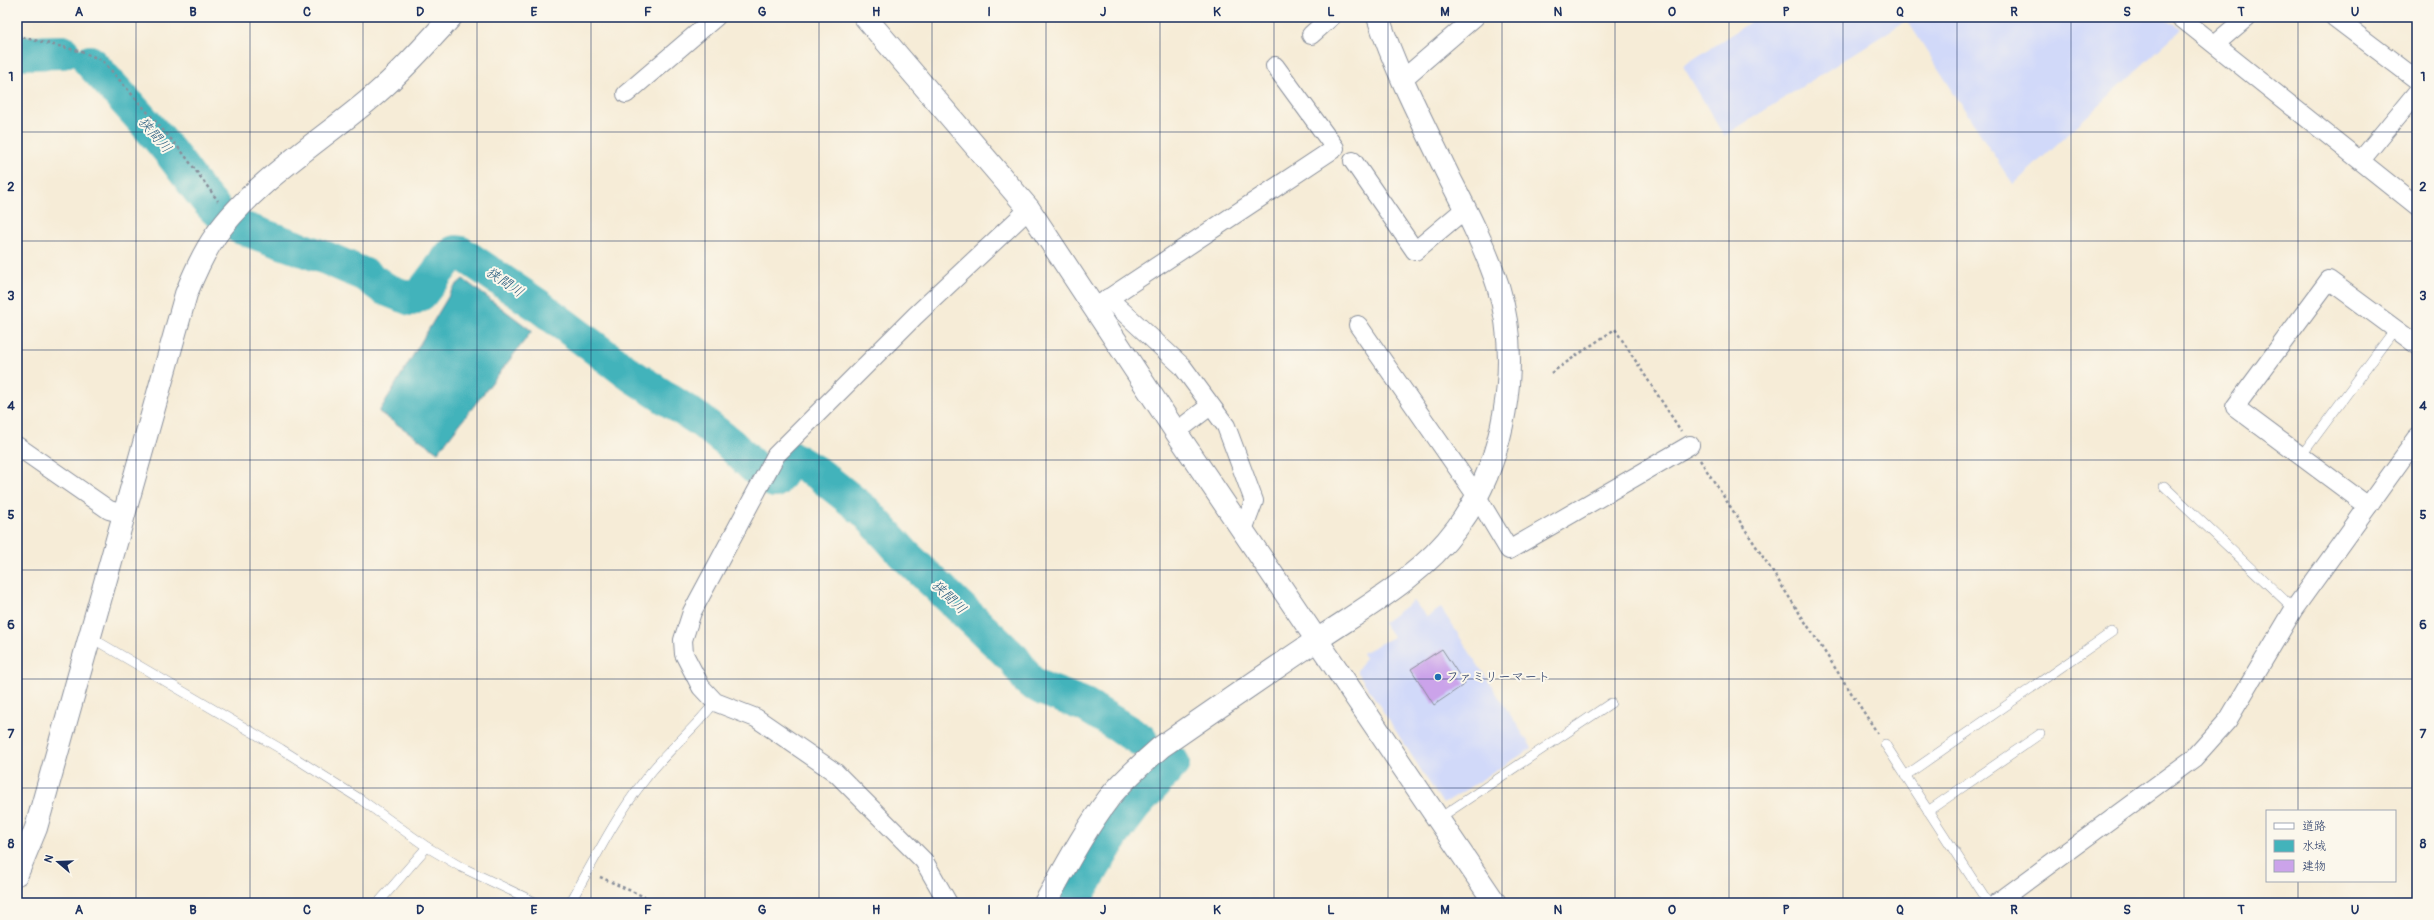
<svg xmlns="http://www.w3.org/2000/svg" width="2434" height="920" font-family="Pangolin,'Klee One',sans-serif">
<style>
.built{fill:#d1d9f9}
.water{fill:#43b3bb;stroke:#2f718c}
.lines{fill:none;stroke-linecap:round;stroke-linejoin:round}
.river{stroke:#43b3bb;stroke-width:34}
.building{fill:#cba3ea}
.lane-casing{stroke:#888e9a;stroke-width:10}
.street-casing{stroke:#888e9a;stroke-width:20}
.secondary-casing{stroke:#888e9a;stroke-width:24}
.path{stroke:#888e9a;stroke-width:2.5;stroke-dasharray:3 3;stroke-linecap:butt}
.lane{stroke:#fff;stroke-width:9}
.street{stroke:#fff;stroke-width:18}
.secondary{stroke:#fff;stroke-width:22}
.grid{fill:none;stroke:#1b2f5e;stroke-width:1;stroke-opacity:0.55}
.poi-dot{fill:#1f6fb2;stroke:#fbf7ec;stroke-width:1.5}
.labels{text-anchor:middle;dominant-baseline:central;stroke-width:4;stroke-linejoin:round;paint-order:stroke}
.poi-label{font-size:13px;fill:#1b2f5e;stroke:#fbf7ec;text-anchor:start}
.water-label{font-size:14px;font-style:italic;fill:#295d7f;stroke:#fbf7ec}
.neatline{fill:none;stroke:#1b2f5e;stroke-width:1.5}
.grid-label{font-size:13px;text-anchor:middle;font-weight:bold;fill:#1b2f5e}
</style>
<rect width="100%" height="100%" fill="#fbf7ec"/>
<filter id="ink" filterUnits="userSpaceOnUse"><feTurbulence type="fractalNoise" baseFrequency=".025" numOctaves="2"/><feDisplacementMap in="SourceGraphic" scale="8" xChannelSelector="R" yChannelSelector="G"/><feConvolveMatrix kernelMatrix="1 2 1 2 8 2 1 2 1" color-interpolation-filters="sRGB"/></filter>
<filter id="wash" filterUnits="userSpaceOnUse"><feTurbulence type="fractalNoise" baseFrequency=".012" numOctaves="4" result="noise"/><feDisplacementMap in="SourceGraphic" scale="16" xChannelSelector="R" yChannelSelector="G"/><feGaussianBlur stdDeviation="0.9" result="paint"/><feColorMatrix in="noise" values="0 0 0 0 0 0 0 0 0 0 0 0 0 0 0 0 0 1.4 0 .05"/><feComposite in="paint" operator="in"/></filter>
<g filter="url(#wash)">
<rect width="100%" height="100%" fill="#f6ecd7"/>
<g class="built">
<path d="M 1758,17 L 2162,17 L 2181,29 L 2013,185 L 1907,20 L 1724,136 L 1683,66 Z"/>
<path d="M 1413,601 L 1427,617 L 1441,608 L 1532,748 L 1443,804 L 1357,671 L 1365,658 L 1362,653 L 1393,637 L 1383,623 Z"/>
</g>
<path class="water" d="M 463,279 L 532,331 L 438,452 L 379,412 L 454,287 Z"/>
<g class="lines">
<g class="river">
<path d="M 17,51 L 20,53 L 63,52"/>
<path d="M 90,62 C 117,92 145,121 170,152 C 186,172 198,192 216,210"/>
<path d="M 239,227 L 326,258 L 365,275 L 385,289 L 411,299 L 421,294 L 450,256 L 456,252 L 461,253 L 539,306 L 631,375 L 701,421 L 729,443 L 755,468"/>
<path d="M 772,480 L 775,481 L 792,458 L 820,475 L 866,512 L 905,555 L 1014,659 L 1029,681 L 1043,689 L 1085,705 L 1141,740"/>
<path d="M 1072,903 L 1113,835 L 1134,807 L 1173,763 L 1167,759"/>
</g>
</g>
<g id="blocks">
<path class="building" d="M 1442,649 L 1465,684 L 1434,705 L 1411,669 Z"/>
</g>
</g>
<g filter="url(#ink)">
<use href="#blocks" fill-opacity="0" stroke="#888e9a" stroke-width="1"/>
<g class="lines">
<g class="lane-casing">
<g id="lane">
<path d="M 2301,456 L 2395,329"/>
<path d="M 2164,486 L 2294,609"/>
<path d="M 90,637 L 281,749 L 360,799 L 427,847 L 461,867 L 537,903"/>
<path d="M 1885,744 L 1988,903"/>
<path d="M 1905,776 L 2112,632"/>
<path d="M 1928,811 L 2040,734"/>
<path d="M 1438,819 L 1611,703"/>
<path d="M 378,903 L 427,847"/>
<path d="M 570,903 C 593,863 614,819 643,782 C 664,753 693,731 715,702"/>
</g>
</g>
<g class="street-casing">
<g id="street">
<path d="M 2180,17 L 2417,206"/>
<path d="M 2334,17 L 2417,80"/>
<path d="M 1311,35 L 1331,17"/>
<path d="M 2215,44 L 2247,17"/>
<path d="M 1403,79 L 1475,17"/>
<path d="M 626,94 L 716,17"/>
<path d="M 2362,159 L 2417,92"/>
<path d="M 1353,161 L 1415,251 L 1465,209"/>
<path d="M 1108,298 L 1182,366 L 1226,426 L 1254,501 L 1243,530"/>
<path d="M 1094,308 L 1335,148 L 1275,66"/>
<path d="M 1358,325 L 1476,495 L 1509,550 L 1690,445"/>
<path d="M 1176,432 L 1210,406"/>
<path d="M 17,446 L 109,510 L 124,514"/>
<path d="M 2368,506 L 2235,407 L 2329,280 L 2417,345"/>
<path d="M 948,903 L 924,861 L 836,773 L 756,718 L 715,702 L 701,687 L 684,654 L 683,640 L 692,612 L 776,455 L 915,316 L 1029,209"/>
<path d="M 1997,903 L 2194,758 L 2228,720 L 2294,609 L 2417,438"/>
</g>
</g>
<g class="secondary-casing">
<g id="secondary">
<path d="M 865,17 L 1029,209 L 1178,435 L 1495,903"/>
<path d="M 17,874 L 36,828 L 186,294 C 194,274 203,253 216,235 C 253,182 327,137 377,93 C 404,70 427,43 451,17"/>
<path d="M 1045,903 C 1065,868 1084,831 1109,798 C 1124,779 1143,763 1161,747 C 1213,711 1265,675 1317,640 C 1366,607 1422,576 1457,528 C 1505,464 1522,363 1498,286 C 1486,249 1467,212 1449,177 C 1424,125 1396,72 1378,17"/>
</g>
</g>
<g class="path">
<path d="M 17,36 L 79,51 L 102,60 L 183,153 L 218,201"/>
<path d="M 1551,373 L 1615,329 L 1681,431"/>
<path d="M 1700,460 L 1878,734"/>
<path d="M 600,877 L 658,903"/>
</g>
<use href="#lane" class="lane"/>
<use href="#street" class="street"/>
<use href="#secondary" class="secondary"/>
</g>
</g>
<path class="grid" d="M 136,17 L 136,903M 250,17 L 250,903M 363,17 L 363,903M 477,17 L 477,903M 591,17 L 591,903M 705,17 L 705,903M 819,17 L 819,903M 932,17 L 932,903M 1046,17 L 1046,903M 1160,17 L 1160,903M 1274,17 L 1274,903M 1388,17 L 1388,903M 1502,17 L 1502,903M 1615,17 L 1615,903M 1729,17 L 1729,903M 1843,17 L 1843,903M 1957,17 L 1957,903M 2071,17 L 2071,903M 2184,17 L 2184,903M 2298,17 L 2298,811M 17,132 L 2417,132M 17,241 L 2417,241M 17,350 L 2417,350M 17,460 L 2417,460M 17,570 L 2417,570M 17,679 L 2417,679M 17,788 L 2417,788M 2298,881 L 2298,903"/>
<circle class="poi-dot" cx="1438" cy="677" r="4"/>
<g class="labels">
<g class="poi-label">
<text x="1446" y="677">ファミリーマート</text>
</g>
<g class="water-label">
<text transform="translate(155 135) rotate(49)">狭間川</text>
<text transform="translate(505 282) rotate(34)">狭間川</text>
<text transform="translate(949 597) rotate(44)">狭間川</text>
</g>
</g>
<rect width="2434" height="920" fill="none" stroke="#fbf7ec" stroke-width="44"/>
<rect x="2266" y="810" width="130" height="72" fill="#fbf7ec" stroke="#a1a7b3"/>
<rect x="2274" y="823" width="20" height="6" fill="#ffffff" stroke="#a1a7b3"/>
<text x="2302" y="830" font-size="12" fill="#1b2f5e">道路</text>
<rect x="2274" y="840" width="20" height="12" fill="#43b3bb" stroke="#a1a7b3"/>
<text x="2302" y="850" font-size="12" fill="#1b2f5e">水域</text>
<rect x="2274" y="860" width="20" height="12" fill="#cba3ea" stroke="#a1a7b3"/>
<text x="2302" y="870" font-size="12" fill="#1b2f5e">建物</text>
<g transform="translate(58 862) rotate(289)" stroke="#fbf7ec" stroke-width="3" paint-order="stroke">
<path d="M0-3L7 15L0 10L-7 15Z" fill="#1b2f5e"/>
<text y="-6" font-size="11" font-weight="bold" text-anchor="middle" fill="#1b2f5e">N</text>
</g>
<rect x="22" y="22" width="2390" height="876" class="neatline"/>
<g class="grid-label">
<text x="79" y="16">A</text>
<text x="193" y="16">B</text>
<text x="307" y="16">C</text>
<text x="420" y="16">D</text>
<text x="534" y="16">E</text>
<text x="648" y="16">F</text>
<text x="762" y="16">G</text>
<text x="876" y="16">H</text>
<text x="989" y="16">I</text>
<text x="1103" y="16">J</text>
<text x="1217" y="16">K</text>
<text x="1331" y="16">L</text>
<text x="1445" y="16">M</text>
<text x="1558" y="16">N</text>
<text x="1672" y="16">O</text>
<text x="1786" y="16">P</text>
<text x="1900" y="16">Q</text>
<text x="2014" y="16">R</text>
<text x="2127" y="16">S</text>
<text x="2241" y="16">T</text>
<text x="2355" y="16">U</text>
<text x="11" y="81">1</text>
<text x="2423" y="81">1</text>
<text x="11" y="191">2</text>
<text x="2423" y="191">2</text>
<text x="11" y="300">3</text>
<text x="2423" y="300">3</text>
<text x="11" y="410">4</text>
<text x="2423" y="410">4</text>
<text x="11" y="519">5</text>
<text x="2423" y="519">5</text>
<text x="11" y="629">6</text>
<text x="2423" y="629">6</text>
<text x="11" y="738">7</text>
<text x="2423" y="738">7</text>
<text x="11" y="848">8</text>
<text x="2423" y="848">8</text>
<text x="79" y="914">A</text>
<text x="193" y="914">B</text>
<text x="307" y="914">C</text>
<text x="420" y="914">D</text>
<text x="534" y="914">E</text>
<text x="648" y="914">F</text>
<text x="762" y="914">G</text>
<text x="876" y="914">H</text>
<text x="989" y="914">I</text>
<text x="1103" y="914">J</text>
<text x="1217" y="914">K</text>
<text x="1331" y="914">L</text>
<text x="1445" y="914">M</text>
<text x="1558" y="914">N</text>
<text x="1672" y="914">O</text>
<text x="1786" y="914">P</text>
<text x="1900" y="914">Q</text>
<text x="2014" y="914">R</text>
<text x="2127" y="914">S</text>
<text x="2241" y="914">T</text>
<text x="2355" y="914">U</text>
</g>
</svg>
